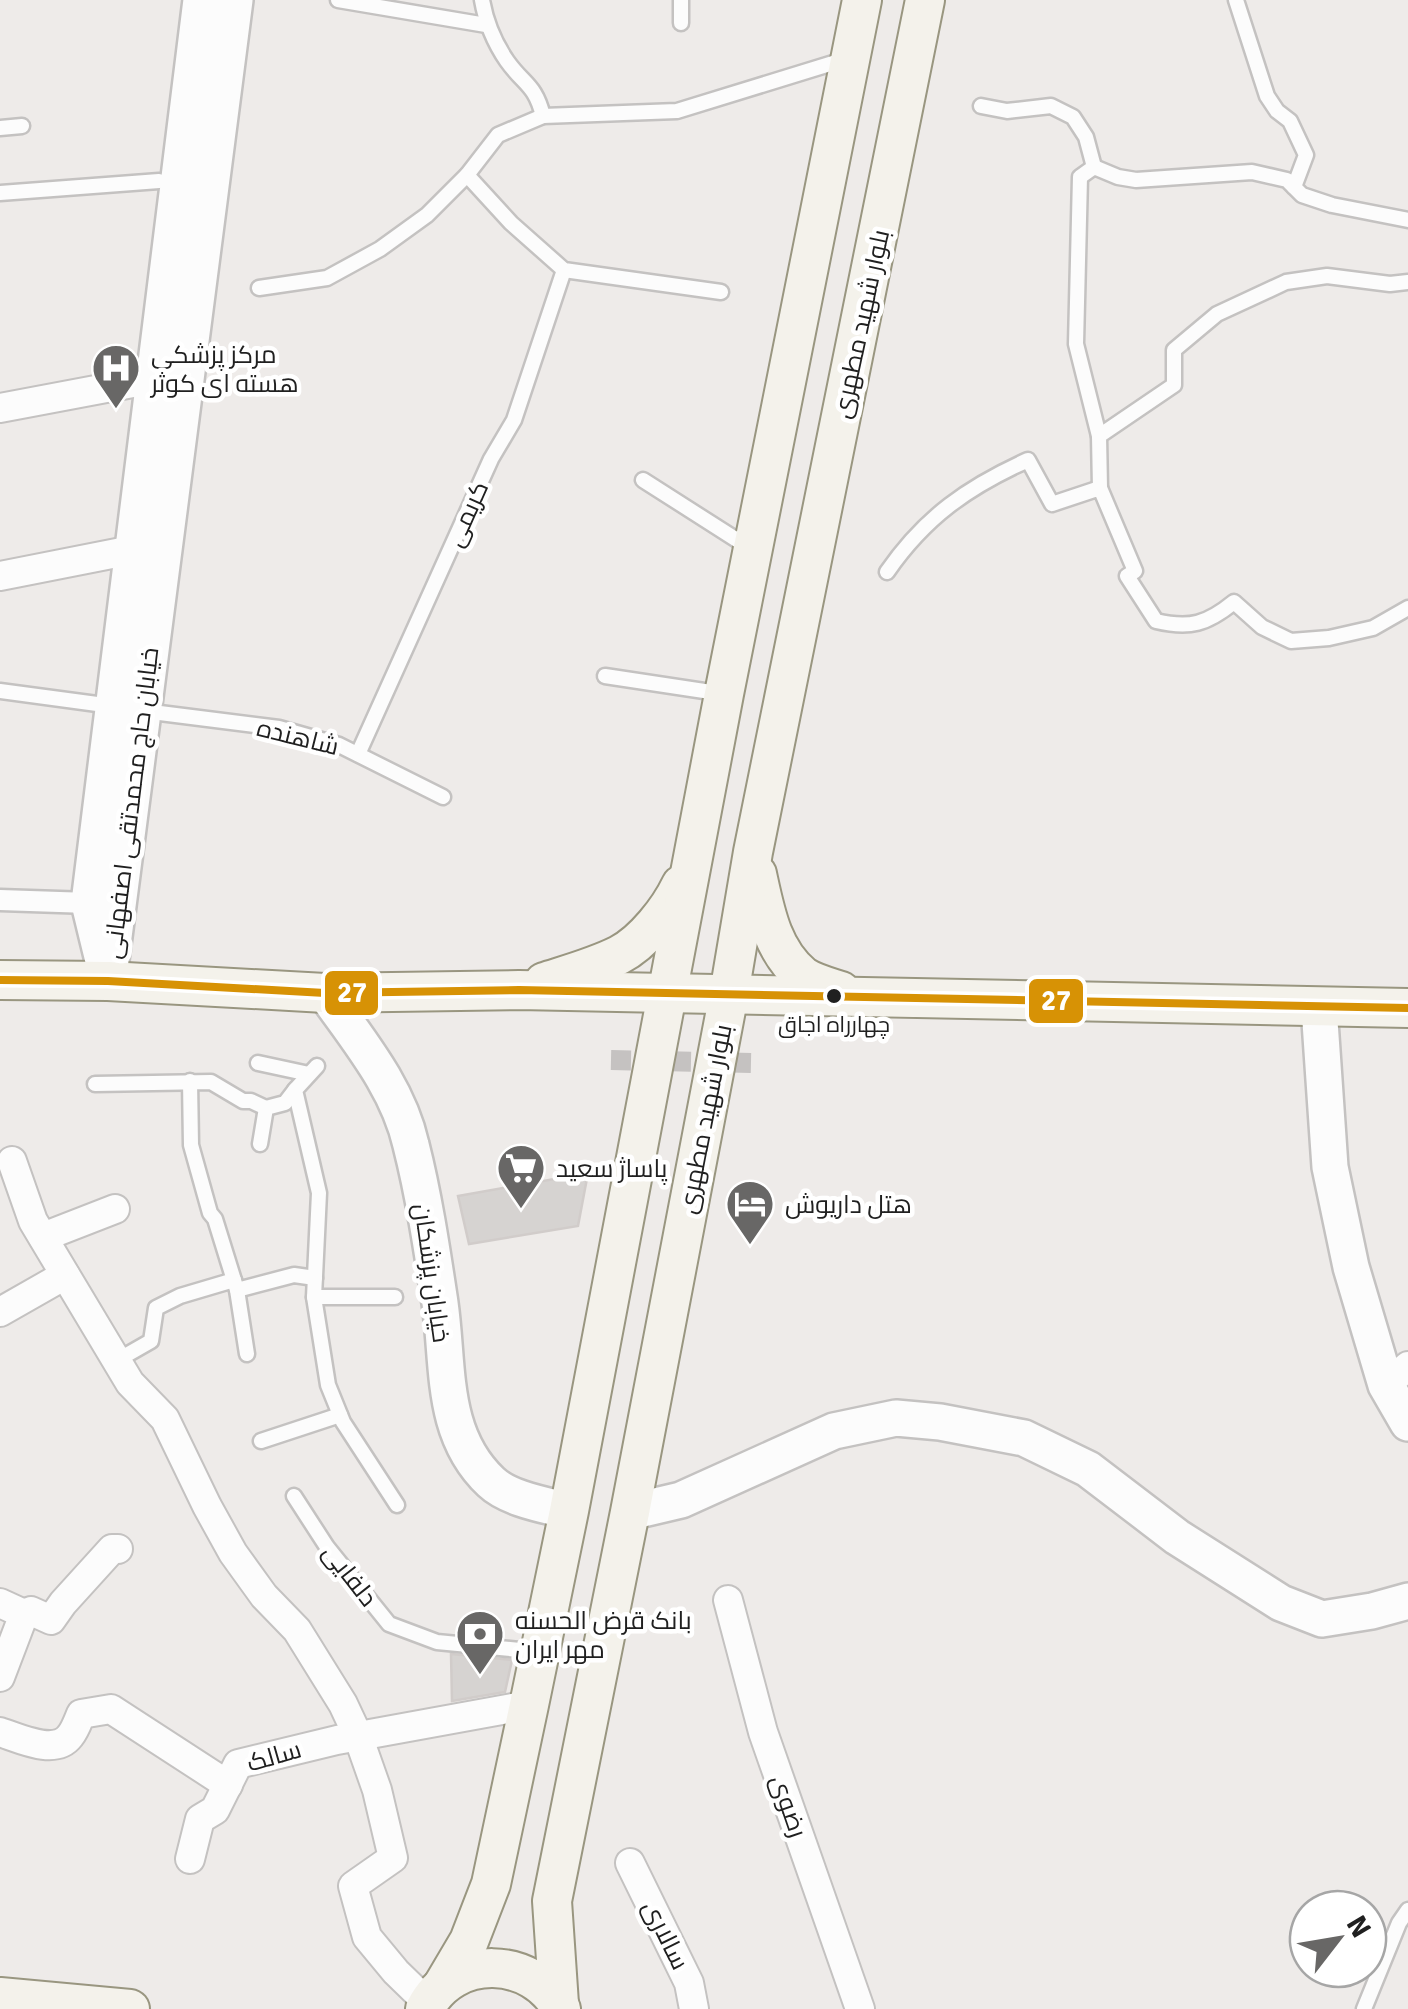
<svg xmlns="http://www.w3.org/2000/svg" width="1408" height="2009" font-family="Signika,Cairo,sans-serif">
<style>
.building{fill:#d6d3d1;stroke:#d1ccca;stroke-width:2.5}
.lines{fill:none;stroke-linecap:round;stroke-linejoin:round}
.pedestrian-tunnel{stroke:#c5c2c1;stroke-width:20;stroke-dasharray:20 10;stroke-linecap:butt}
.service-casing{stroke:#c4c2c1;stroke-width:19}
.pedestrian-casing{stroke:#c4c2c1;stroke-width:25}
.minor-casing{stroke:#c4c2c1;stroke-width:32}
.tertiary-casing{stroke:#c4c2c1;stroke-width:40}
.secondary-casing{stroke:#999680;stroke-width:42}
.service{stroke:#fcfcfc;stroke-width:14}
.pedestrian{stroke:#fcfcfc;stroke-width:20}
.minor{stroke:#fcfcfc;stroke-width:28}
.tertiary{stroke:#fcfcfc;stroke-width:35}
.secondary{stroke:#f4f2eb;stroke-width:38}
.bus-1-casing{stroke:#fff;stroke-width:15}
.bus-1{stroke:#d79205;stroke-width:8}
.bus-dot{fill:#202020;stroke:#fff;stroke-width:4}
.labels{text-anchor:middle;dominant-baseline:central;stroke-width:9;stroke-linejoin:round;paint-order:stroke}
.bus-label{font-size:22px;fill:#202020;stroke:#fff}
.street-label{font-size:25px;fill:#202020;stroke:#fff}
.poi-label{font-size:25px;fill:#202020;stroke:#fff;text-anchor:start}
.line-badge{stroke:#fff;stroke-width:4}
.badge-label{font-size:28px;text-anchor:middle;font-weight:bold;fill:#fff}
</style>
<rect width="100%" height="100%" fill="#eeebe9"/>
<g class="building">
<path d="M 588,1173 L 578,1226 L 469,1244 L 458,1196 Z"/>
<path d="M 451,1654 L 512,1660 L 505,1692 L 452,1701 Z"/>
</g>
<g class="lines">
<path class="pedestrian-tunnel" d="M 611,1060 L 754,1063"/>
<g class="service-casing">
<g id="service">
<path d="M 338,0 L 486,25"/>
<path d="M 482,0 C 486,23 494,42 507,61 C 524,85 535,84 543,116"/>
<path d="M 681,0 L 681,23"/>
<path d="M 1236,0 L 1267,96 L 1277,111 L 1290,121 L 1306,155 L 1294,187"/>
<path d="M 981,106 L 1007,111 L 1051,106 L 1073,117 L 1086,137 L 1094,167"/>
<path d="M 0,128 L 22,126"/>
<path d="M 467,175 L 511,223 L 564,270 L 721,292"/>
<path d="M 0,193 L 159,181"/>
<path d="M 259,288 L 327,278 L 380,249 L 427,215 L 467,175 L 498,135 L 543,116 L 677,111 L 846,59"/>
<path d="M 1099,436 L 1076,344 L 1080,177 L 1094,167 L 1118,177 L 1136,180 L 1252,172 L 1287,180 L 1302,195 L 1332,205 L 1408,220"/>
<path d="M 643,480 L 748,547"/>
<path d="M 1100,488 L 1099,436 L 1174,385 L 1174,350 L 1217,314 L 1286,282 L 1327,276 L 1390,284 L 1408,282"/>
<path d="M 887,572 C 925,517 968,487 1028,460 L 1052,504 L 1100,488 L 1135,571 L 1127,576 L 1156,621 C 1190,629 1207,624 1234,602 L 1262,627 L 1291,641 L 1329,638 L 1373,628 L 1408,608"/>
<path d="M 605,676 L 724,694"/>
<path d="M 0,691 L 112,706"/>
<path d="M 144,711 L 279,728 L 339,745 L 443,797"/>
<path d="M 358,754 L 491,459 L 514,420 L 564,270"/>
<path d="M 258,1063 L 309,1074"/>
<path d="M 317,1066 L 295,1090 L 319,1193 L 314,1297 L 328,1385 L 343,1422 L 397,1505"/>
<path d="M 190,1081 L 191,1145 L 210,1213 L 215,1219 L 237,1290 L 247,1354"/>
<path d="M 95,1084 L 211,1082 L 243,1101 L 251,1101 L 266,1108"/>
<path d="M 260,1144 L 266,1108 L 285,1103 L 295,1090"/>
<path d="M 237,1290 L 294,1275 L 315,1278"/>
<path d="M 314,1297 L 395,1297"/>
<path d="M 116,1361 L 151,1341 L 156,1308 L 180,1296 L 234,1280"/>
<path d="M 261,1441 L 340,1415"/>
<path d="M 294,1496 L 327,1547 L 389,1624 L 437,1642 L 540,1652"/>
<path d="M 1364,2009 L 1399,1923 L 1408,1910"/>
</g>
</g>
<g class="pedestrian-casing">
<path id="pedestrian" d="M 0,900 L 89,903"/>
</g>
<g class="minor-casing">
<g id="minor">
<path d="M 0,408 L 154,379"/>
<path d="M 0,576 L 132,550"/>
<path d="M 12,1161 L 33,1221 L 130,1383 L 165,1419 L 207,1506 L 233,1553 L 264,1596 L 297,1630 L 343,1704 L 358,1736 L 377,1790 L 393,1858 L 353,1886 L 367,1937 L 396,1972 L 428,2003"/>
<path d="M 43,1237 L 115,1209"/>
<path d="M 0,1312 L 65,1275"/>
<path d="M 1386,1385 L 1408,1366"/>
<path d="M 728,1600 L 763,1732 L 860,2009"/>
<path d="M 0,1603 L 24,1614 L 0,1677"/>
<path d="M 24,1614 L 31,1611 L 51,1620 L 63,1603 L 112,1549 L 118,1549"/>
<path d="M 0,1732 C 19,1738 55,1756 70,1736 C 75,1730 78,1721 81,1714 L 111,1709 L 228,1785"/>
<path d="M 190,1859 L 200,1819 L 215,1810 L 238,1764 L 337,1740 L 529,1705"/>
<path d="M 630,1863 L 689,1983 L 694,2009"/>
</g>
</g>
<g class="tertiary-casing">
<g id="tertiary">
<path d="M 111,960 L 235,0"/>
<path d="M 108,981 L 89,903 L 201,0"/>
<path d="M 325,993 C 358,1040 398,1087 411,1145 C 424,1196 432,1250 440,1303 C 449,1366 440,1434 491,1482 C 509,1499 545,1505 569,1511"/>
<path d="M 1319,1007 L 1330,1167 L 1351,1267 L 1386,1385 L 1408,1423"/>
<path d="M 630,1512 L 681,1500 L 834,1431 L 896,1418 L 940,1422 L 1024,1438 L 1088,1469 L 1177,1537 L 1281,1603 L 1322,1619 L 1372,1611 L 1408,1601"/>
</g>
</g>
<g class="secondary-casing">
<g id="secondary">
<path d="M 757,874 C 765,911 772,951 803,976 C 813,983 829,987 841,991"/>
<path d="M 0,980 L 108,981 L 325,993 L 519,990 L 1408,1008"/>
<path d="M 544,982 C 569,974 595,967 619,955 C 644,942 669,910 681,885"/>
<path d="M 443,1985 L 469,1941 L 491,1884 L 529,1705 L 569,1511 L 724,694 L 862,0"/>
<path d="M 0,1997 L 130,2009"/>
<path d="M 559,2004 L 552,1901 L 630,1512 L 729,994 L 753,852 L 925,0"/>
<path d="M 425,2009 C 453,1953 533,1956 561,2009"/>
</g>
</g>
<use href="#service" class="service"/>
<use href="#pedestrian" class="pedestrian"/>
<use href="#minor" class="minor"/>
<use href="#tertiary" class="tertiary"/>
<use href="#secondary" class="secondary"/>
<g class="bus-1-casing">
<path id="bus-1" d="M 0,980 L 108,981 L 325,993 L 519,990 L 1408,1008"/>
</g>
<use href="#bus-1" class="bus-1"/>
</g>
<defs>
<g id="hospital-pin" transform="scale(2.5)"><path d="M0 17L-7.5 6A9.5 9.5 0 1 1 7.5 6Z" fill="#686766" stroke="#fff"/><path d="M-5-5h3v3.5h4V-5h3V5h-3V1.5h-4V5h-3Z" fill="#fff"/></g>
<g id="supermarket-pin" transform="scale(2.5)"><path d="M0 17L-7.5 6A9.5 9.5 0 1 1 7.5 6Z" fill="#686766" stroke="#fff"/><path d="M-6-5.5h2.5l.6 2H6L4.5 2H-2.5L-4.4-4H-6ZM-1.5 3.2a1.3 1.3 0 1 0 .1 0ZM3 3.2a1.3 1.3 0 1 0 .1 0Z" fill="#fff"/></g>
<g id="hotel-pin" transform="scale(2.5)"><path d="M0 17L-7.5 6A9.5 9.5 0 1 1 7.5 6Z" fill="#686766" stroke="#fff"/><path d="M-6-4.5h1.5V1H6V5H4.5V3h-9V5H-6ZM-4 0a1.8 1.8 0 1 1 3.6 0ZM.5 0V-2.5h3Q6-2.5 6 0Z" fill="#fff"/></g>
<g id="bank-pin" transform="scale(2.5)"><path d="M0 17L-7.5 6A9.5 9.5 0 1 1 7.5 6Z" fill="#686766" stroke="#fff"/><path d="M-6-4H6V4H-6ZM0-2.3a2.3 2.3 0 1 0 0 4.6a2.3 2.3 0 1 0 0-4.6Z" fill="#fff"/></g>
</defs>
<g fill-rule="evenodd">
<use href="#hospital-pin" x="116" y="368"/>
<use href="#supermarket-pin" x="521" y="1168"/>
<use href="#hotel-pin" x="750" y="1204"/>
<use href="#bank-pin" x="480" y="1634"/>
</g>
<circle class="bus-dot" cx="834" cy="996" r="9"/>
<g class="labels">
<g class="bus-label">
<text x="834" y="1024">چهارراه اجاق</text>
</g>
<g class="street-label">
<text transform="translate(861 324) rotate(-78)">بلوار شهید مطهری</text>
<text transform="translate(467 514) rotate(-66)">کریمی</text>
<text transform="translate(298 737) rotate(14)">شاهنده</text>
<text transform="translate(131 803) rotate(-83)">خیابان حاج محمدتقی اصفهانی</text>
<text transform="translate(705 1119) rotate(-79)">بلوار شهید مطهری</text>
<text transform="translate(432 1273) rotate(82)">خیابان پزشکان</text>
<text transform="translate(350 1575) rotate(52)">دلفایی</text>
<text transform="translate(274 1756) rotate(-16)">سالک</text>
<text transform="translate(789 1806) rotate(71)">رضوی</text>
<text transform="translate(666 1935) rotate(64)">سالاری</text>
</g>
<g class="poi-label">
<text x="151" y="354">مرکز پزشکی<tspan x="151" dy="29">هسته ای کوثر</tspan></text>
<text x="556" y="1168">پاساژ سعید</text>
<text x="785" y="1204">هتل داریوش</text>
<text x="515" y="1620">بانک قرض الحسنه<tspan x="515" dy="29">مهر ایران</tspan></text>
</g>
</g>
<g class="line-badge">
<rect x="323" y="969" width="57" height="48" rx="10" fill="#d79205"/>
<rect x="1027" y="977" width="58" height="48" rx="10" fill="#d79205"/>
</g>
<g class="badge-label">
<text x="352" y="1002">27</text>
<text x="1056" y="1010">27</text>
</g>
<g transform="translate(1338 1939) rotate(59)"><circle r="48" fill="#ffffff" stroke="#a6a6a6" stroke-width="2.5"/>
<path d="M0-8L18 38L0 25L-18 38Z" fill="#686766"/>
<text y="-15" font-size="28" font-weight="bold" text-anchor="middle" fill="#202020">N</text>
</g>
</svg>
